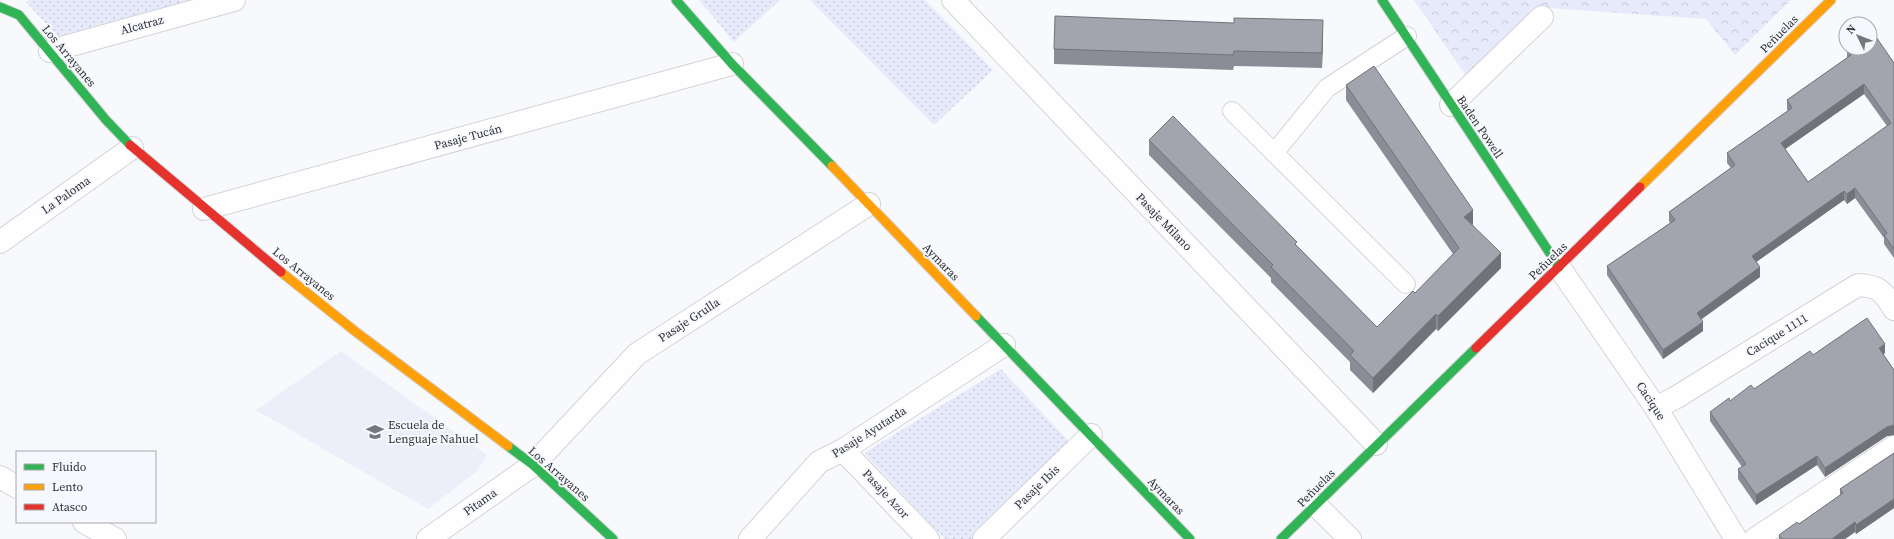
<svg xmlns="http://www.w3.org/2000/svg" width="1894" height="539" font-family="'Source Serif 4',serif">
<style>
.built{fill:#eceef9}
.grass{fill:url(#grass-dots)}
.park{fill:url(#park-crowns)}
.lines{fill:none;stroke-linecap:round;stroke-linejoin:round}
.lane-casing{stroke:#d3d4d7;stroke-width:20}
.street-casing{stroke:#d3d4d7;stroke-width:24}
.fast-casing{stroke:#d3d4d7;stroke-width:11}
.slow-casing{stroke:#d3d4d7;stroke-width:11}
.jam-casing{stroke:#d3d4d7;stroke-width:11}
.lane{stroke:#fefeff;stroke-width:18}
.street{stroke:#fefeff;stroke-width:22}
.fast{stroke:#30b455;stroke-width:9}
.slow{stroke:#ff9f0a;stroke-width:9}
.jam{stroke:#e5322d;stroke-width:9}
.wall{fill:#8b8d96;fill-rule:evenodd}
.shaded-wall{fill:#71737a}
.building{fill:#a2a4ae;stroke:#71737a;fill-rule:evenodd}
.labels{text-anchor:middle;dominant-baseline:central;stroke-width:4;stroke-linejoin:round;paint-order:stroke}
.street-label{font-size:12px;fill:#303134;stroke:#f6f8fe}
.poi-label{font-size:12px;fill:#303134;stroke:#f6f8fe;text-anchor:start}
</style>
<defs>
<pattern id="grass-dots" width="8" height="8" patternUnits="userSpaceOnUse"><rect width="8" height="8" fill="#e6eafb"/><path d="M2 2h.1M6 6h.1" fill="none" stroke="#c6c9d8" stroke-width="1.8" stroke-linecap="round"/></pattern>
<pattern id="park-crowns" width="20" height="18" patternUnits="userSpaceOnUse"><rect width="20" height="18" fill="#e6eafb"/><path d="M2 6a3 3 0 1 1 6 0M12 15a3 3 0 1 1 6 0" fill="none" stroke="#c6c9d8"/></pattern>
</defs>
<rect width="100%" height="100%" fill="#f8f9fc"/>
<path class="built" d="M 341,351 L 487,455 L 476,472 L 428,509 L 256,410 Z"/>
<g class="grass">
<path d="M 29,0 L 192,0 L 58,36 L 26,2 Z"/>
<path d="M 699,0 L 780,0 L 734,42 Z"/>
<path d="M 810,0 L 925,0 L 993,70 L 934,125 Z"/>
<path d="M 1001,369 L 1071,444 L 973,539 L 945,539 L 864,453 Z"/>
</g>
<path class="park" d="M 1414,0 L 1791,0 L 1735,55 L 1706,19 L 1535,7 L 1466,76 Z"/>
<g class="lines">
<g class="lane-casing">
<g id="lane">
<path d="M 1232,111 L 1406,284"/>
<path d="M 1274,153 L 1327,88 L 1407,36"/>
</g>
</g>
<g class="street-casing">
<g id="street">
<path d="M 953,0 L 1376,444"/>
<path d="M 50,51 L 234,0"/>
<path d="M 1451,105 L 1542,17"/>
<path d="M 204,209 L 732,64"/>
<path d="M 0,242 L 132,148"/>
<path d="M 1559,267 L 1656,408 L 1736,539"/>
<path d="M 1656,408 L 1675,398 L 1858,285 C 1879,286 1883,291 1894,309"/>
<path d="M 843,450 L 928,539"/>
<path d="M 0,477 L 17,487"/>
<path d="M 1317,506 L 1350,539"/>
<path d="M 84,522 L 115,539"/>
<path d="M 428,539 L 533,465 L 637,354 L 869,204"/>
<path d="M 750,539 L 819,462 L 843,450 L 1004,345"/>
<path d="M 984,539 L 1091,435"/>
<path d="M 1755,539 L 1894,447"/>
</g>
</g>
<g class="fast-casing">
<g id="fast">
<path d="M 676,0 L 732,64 L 832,166"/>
<path d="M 1382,0 L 1559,267"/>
<path d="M 0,7 L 19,15 L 106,120 L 130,145"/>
<path d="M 976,316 L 1190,539"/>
<path d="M 508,446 L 533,465 L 613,539"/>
<path d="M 1281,539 L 1476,348"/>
</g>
</g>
<g class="slow-casing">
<g id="slow">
<path d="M 832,166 L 976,316"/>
<path d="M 1640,187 L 1831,0"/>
<path d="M 281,272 L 356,332 L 508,446"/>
</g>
</g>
<g class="jam-casing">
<g id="jam">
<path d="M 130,145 L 281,272"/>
<path d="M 1476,348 L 1640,187"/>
</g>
</g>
<use href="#lane" class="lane"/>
<use href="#street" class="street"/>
<use href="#fast" class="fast"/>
<use href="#slow" class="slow"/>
<use href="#jam" class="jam"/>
</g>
<g class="wall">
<path d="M 1323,35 L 1322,68 L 1234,66 L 1233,70 L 1054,64 L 1054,49 Z"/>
<path d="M 1847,49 L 1894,63 L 1894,258 L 1884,244 L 1884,238 L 1855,198 L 1847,204 L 1844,200 L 1756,262 L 1760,277 L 1702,319 L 1703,331 L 1663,359 L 1607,275 L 1607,266 L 1670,223 L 1669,221 L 1669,212 L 1731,168 L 1727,163 L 1727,153 L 1788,111 L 1787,110 L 1787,100 L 1847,58 ZM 1864,94 L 1887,126 L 1808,182 L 1785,149 Z"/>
<path d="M 1346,85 L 1473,225 L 1501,268 L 1438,331 L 1436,329 L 1373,393 L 1350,370 L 1350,362 L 1271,282 L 1271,278 L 1149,155 L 1149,140 L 1297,246 L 1377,327 L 1415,293 L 1453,254 L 1346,100 Z"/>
<path d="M 1885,353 L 1883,354 L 1894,370 L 1894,435 L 1887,436 L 1825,477 L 1817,465 L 1756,505 L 1738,479 L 1738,469 L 1742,467 L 1710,421 L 1710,412 L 1754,389 L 1813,355 Z"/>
<path d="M 1894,453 L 1894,508 L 1856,534 L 1855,532 L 1845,539 L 1779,539 L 1779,535 L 1799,524 L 1840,496 L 1840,489 Z"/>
</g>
<g class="shaded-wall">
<path d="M 1323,20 L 1323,35 L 1322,68 L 1322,53 Z"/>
<path d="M 1864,84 L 1864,94 L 1781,152 L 1781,143 Z"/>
<path d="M 1855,188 L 1855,198 L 1847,204 L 1847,194 Z"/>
<path d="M 1844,191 L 1844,200 L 1752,265 L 1752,256 Z"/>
<path d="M 1473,210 L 1473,225 L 1464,217 Z"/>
<path d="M 1501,253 L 1501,268 L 1438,331 L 1438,316 Z"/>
<path d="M 1760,267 L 1760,277 L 1697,322 L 1697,313 Z"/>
<path d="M 1436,314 L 1436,329 L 1373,393 L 1373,378 Z"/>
<path d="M 1703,322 L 1703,331 L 1663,359 L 1663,350 Z"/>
<path d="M 1885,344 L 1885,353 L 1879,357 L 1879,348 Z"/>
<path d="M 1894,425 L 1894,435 L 1887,436 L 1825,477 L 1825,468 L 1887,427 Z"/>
<path d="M 1817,456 L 1817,465 L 1756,505 L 1756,495 Z"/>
<path d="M 1894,499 L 1894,508 L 1856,534 L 1856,525 Z"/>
<path d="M 1855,522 L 1855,532 L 1845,539 L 1832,539 Z"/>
</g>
<g class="building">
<path d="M 1055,16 L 1234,23 L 1234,18 L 1323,20 L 1322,53 L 1234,51 L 1233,55 L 1054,49 Z"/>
<path d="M 1872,31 L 1894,63 L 1894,249 L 1884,235 L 1887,233 L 1855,188 L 1847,194 L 1844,191 L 1752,256 L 1760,267 L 1697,313 L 1703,322 L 1663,350 L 1607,266 L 1675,220 L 1669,212 L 1735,165 L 1727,153 L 1792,108 L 1787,100 L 1851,55 L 1847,49 L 1849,48 L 1870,48 L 1870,33 ZM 1864,84 L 1891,123 L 1808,182 L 1781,143 Z"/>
<path d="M 1374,66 L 1473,210 L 1464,217 L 1501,253 L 1438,316 L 1436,314 L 1373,378 L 1350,355 L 1354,351 L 1271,267 L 1273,265 L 1149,140 L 1173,116 L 1297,242 L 1295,244 L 1377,327 L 1413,291 L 1415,293 L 1459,248 L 1346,85 Z"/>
<path d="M 1867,318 L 1885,344 L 1879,348 L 1894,370 L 1894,425 L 1887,427 L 1825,468 L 1817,456 L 1756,495 L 1738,469 L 1746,464 L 1710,412 L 1729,398 L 1730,401 L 1751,385 L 1754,389 L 1810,351 L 1813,355 Z"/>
<path d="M 1894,453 L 1894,499 L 1856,525 L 1855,522 L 1832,539 L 1782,539 L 1779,535 L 1797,522 L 1799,524 L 1843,493 L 1840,489 Z"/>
</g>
<defs>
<g id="school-bare" transform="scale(1.38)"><path d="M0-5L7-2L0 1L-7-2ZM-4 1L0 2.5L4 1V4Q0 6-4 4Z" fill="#76777a" stroke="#f6f8fe" stroke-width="2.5" paint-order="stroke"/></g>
</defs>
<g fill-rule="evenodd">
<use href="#school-bare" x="375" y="432"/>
</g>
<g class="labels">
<g class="street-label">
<text transform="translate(142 25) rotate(-15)">Alcatraz</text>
<text transform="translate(1779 34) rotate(-45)">Peñuelas</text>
<text transform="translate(69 56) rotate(50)">Los Arrayanes</text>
<text transform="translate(1480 127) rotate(56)">Baden Powell</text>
<text transform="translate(468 137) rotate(-15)">Pasaje Tucán</text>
<text transform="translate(66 195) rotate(-35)">La Paloma</text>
<text transform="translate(1164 222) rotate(46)">Pasaje Milano</text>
<text transform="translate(1548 261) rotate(-44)">Peñuelas</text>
<text transform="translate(941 262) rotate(46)">Aymaras</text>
<text transform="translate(304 274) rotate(39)">Los Arrayanes</text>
<text transform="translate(689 320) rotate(-33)">Pasaje Grulla</text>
<text transform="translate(1777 335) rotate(-32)">Cacique 1111</text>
<text transform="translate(1651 401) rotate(57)">Cacique</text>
<text transform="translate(869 432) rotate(-32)">Pasaje Ayutarda</text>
<text transform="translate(559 474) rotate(41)">Los Arrayanes</text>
<text transform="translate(1037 487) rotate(-44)">Pasaje Ibis</text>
<text transform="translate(1316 488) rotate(-45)">Peñuelas</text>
<text transform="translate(886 494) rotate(47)">Pasaje Azor</text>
<text transform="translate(1166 496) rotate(46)">Aymaras</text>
<text transform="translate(480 502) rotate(-35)">Pitama</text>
</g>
<g class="poi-label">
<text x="388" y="425">Escuela de<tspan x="388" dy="14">Lenguaje Nahuel</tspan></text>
</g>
</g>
<rect x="16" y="451" width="140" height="72" fill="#f6f8fe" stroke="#a7a8ad"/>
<rect x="24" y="464" width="20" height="6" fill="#30b455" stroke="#a7a8ad"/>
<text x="52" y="471" font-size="12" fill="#303134">Fluido</text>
<rect x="24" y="484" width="20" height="6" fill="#ff9f0a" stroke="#a7a8ad"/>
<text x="52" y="491" font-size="12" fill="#303134">Lento</text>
<rect x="24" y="504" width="20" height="6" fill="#e5322d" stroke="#a7a8ad"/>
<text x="52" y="511" font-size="12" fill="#303134">Atasco</text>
<g transform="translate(1858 36) rotate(313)"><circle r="19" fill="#f6f8fe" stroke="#a7a8ad"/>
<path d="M0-3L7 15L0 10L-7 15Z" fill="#76777a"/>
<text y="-6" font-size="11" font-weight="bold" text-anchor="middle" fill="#303134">N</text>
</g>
</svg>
